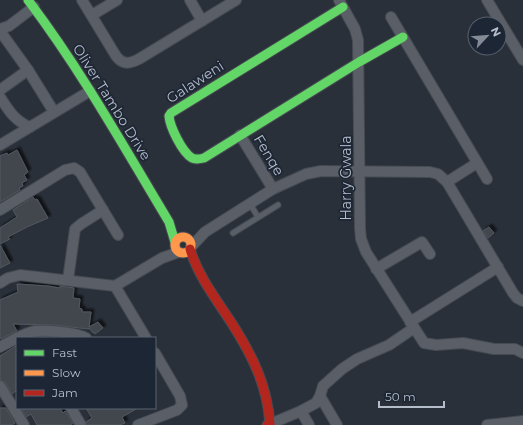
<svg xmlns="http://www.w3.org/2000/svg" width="523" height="425" font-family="Montserrat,sans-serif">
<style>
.building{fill:#42474e;stroke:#525861;filter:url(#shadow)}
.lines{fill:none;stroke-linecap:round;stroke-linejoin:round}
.lane-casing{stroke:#464b52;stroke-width:7}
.street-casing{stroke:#464b52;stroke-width:12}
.fast-casing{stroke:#464b52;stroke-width:11}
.slow-casing{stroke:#464b52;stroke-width:11}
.jam-casing{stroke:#464b52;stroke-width:11}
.lane{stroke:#5a5f67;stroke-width:5}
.street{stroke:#5a5f67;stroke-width:10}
.fast{stroke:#63d668;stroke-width:9}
.slow{stroke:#ff974d;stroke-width:9}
.jam{stroke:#b3261e;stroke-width:9}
.labels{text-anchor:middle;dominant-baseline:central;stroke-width:3.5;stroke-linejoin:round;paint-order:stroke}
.street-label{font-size:14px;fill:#b5bcca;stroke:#1d2634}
</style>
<defs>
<filter id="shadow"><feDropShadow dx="3" dy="-3" stdDeviation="1" flood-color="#0009"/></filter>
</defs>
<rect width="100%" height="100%" fill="#2a3039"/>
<g class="building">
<path d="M 17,150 L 28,172 L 24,175 L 27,180 L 22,183 L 23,186 L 19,188 L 20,190 L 0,202 L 0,156 L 7,153 L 8,155 Z"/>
<path d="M 33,197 L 35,200 L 37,199 L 48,218 L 27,227 L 8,237 L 10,239 L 0,244 L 0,228 L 17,217 L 13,210 Z"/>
<path d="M 489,227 L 494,233 L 488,238 L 483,231 Z"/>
<path d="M 0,245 L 10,263 L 0,268 Z"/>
<path d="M 17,284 L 48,286 L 60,288 L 60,286 L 74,288 L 73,298 L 80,299 L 79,308 L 82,309 L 82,312 L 91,312 L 89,327 L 98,322 L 103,328 L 95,334 L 94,332 L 93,333 L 89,328 L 89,329 L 79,328 L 54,325 L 13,324 L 17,331 L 1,339 L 0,337 L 0,300 L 18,292 Z"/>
<path d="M 17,345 L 17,390 L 12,394 L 5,382 L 0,380 L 0,356 Z"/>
<path d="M 0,408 L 6,408 L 15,423 L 12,425 L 0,425 Z"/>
<path d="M 21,408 L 60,408 L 63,413 L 65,411 L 73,423 L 70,425 L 37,425 L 31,414 L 26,417 Z"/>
<path d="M 86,408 L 138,408 L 122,417 L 125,423 L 120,425 L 87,425 L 86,422 L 92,418 Z"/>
</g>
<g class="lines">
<g class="lane-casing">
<g id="lane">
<path d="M 250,204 L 258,217"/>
<path d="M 233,233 L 278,205"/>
</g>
</g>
<g class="street-casing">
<g id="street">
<path d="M 82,0 L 116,56 C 123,65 129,64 139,59 L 236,0"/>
<path d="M 190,0 L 202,21"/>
<path d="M 339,0 L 355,29 L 358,40 L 360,228 L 361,239 L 366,252 L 424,343 L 436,345 L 463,343 L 494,349 L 515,349 L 523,353"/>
<path d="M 487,0 L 523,60"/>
<path d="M 92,15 L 117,0"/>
<path d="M 391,17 L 487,179"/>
<path d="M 0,29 L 9,26 L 34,7"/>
<path d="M 0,31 L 28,70 L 0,90"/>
<path d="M 28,70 L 54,112"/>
<path d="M 0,97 C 9,111 15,121 30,127"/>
<path d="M 240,135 L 273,189"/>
<path d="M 0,145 L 90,91"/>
<path d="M 447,182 L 477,163"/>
<path d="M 0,210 L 65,170 L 74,168 L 80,172 L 118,235"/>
<path d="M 191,247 L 205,232 L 273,189 L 306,174 L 321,171 L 430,172 L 438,174 L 447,182 L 513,293 L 517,298 L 523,301"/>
<path d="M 376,269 L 422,242 L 430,254"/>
<path d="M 68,280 L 75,229 L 81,224 L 103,210"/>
<path d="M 0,283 L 8,278 L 20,275 L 115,286 L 162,258 L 179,252"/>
<path d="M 115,286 L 146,338"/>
<path d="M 410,322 L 498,267"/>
<path d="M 17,338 C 23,335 29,332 35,331 C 46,330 77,332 86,338"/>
<path d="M 0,347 L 17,338"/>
<path d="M 0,386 L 24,425"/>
<path d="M 320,396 L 337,425"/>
<path d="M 71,408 L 81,425"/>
<path d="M 301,411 L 309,425"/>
<path d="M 138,425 L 177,410 L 182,405 L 180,396 L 155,353"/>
<path d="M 270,425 L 270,424 L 301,411 L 316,403 L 320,396 L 323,386 L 342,369 L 357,359 L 389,345 L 414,328"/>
<path d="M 487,425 L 523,421"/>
</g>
</g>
<g class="fast-casing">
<g id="fast">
<path d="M 28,0 C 81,70 124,147 169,222 L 175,242"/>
<path d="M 343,7 L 171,113 L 169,116 C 170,127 182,152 192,158 C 196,160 200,159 204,158 L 359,62 L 403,37"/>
</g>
</g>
<g class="slow-casing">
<circle id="slow" cx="183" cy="245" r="8"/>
</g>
<g class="jam-casing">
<path id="jam" d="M 190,249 C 198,276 216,299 231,322 C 252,355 267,384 270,424 L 267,425"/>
</g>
<use href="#lane" class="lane"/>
<use href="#street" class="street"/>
<use href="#fast" class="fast"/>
<use href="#slow" class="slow"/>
<use href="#jam" class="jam"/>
</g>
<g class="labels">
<g class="street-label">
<text transform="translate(195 82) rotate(-33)">Galaweni</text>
<text transform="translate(112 102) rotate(58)">Oliver Tambo Drive</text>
<text transform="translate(269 155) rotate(59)">Fenqe</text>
<text transform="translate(346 178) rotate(-90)">Harry Gwala</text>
</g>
</g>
<rect x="16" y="337" width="140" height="72" fill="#1d2634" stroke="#5a6270"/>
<rect x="24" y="350" width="20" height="6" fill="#63d668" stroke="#5a6270"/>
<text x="52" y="357" font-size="12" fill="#b5bcca">Fast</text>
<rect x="24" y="370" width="20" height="6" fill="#ff974d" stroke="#5a6270"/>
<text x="52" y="377" font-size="12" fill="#b5bcca">Slow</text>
<rect x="24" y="390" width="20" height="6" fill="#b3261e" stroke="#5a6270"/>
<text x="52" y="397" font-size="12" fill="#b5bcca">Jam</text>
<g transform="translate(487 36) rotate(64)"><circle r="19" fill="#1d2634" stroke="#5a6270"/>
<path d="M0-3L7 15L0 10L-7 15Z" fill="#848b97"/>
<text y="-6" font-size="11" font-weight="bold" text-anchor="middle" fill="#b5bcca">N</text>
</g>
<path d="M379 401v6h65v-6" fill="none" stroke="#b5bcca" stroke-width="2"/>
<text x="385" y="401" font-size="12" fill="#b5bcca" stroke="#1d2634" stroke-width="3" paint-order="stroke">50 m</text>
</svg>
